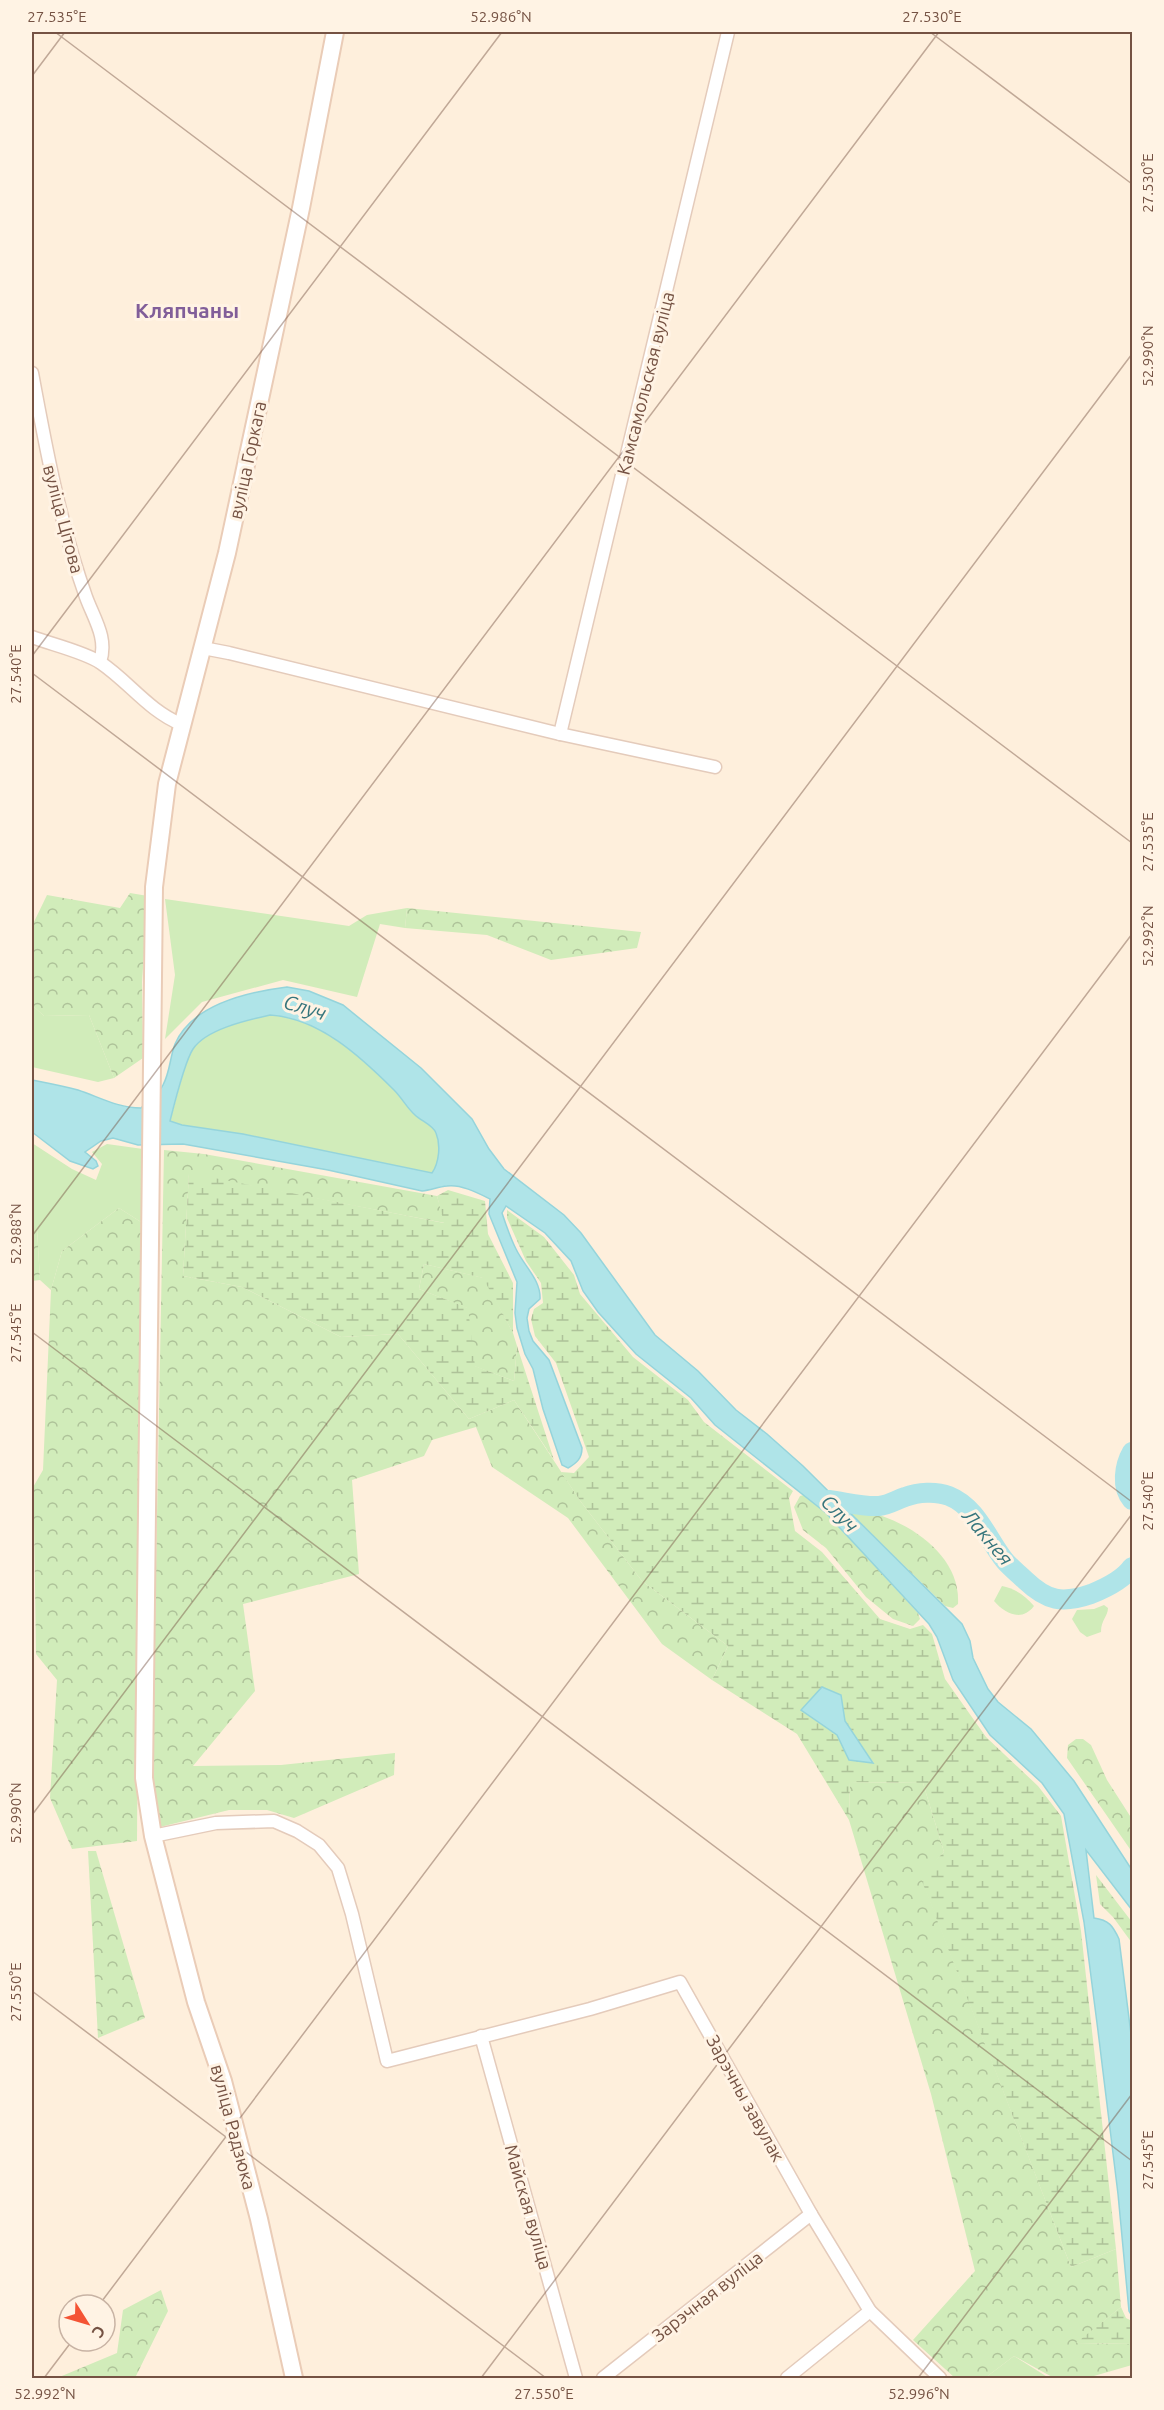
<svg xmlns="http://www.w3.org/2000/svg" width="1164" height="2410" font-family="Ubuntu,sans-serif">
<style>
.green{fill:#d1ecba}
.forest{fill:url(#forest-crowns)}
.wetland{fill:url(#wetland-marsh)}
.water{fill:#afe4e8;stroke:#95d4db;stroke-width:1.5;fill-rule:evenodd}
.lines{fill:none;stroke-linecap:round;stroke-linejoin:round}
.river{stroke:#afe4e8;stroke-width:20}
.minor-casing{stroke:#e4cbbb;stroke-width:15}
.secondary-casing{stroke:#eaccb7;stroke-width:20}
.minor{stroke:#fff;stroke-width:12}
.secondary{stroke:#fff;stroke-width:16}
.ticks{fill:none;stroke:#755243;stroke-width:1.5;stroke-opacity:0.45}
.labels{text-anchor:middle;dominant-baseline:central;stroke-width:6;stroke-linejoin:round;paint-order:stroke}
.street-label{font-size:18px;fill:#755243;stroke:#fff3e4}
.water-label{font-size:20px;font-style:italic;fill:#36757c;stroke:#fff3e4}
.quarter-label{font-size:21px;font-weight:bold;fill:#815e99;stroke:#fff3e4}
.neatline{fill:none;stroke:#755243;stroke-width:2}
.ticks-label{font-size:15px;text-anchor:middle;fill:#755243}
</style>
<defs>
<pattern id="forest-crowns" width="20" height="18" patternUnits="userSpaceOnUse" patternTransform="scale(1.5)"><rect width="20" height="18" fill="#d1ecba"/><path d="M2 6a3 3 0 1 1 6 0M12 15a3 3 0 1 1 6 0" fill="none" stroke="#aec299"/></pattern>
<pattern id="wetland-marsh" width="20" height="14" patternUnits="userSpaceOnUse" patternTransform="scale(1.5)"><rect width="20" height="14" fill="#d1ecba"/><path d="M1 5h8M5 5V1M11 12h8M15 12V8" fill="none" stroke="#aec299"/></pattern>
</defs>
<rect width="100%" height="100%" fill="#feefdc"/>
<g class="green">
<path d="M 165,899 L 349,926 L 367,915 L 407,908 L 405,928 L 380,924 L 357,997 L 283,980 L 202,1002 L 165,1039 L 175,975 Z"/>
<path d="M 32,1005 L 44,1016 L 89,1015 L 114,1078 L 98,1082 L 32,1067 Z"/>
<path d="M 270,1015 C 319,1018 360,1056 394,1090 C 402,1098 407,1108 415,1115 C 421,1121 433,1125 436,1133 C 441,1145 439,1163 432,1173 L 243,1134 L 181,1125 L 170,1121 C 176,1103 184,1063 193,1049 C 206,1029 248,1020 270,1015 Z"/>
<path d="M 32,1143 L 72,1169 L 96,1180 L 102,1164 L 92,1152 L 107,1144 L 143,1149 L 141,1222 L 119,1208 L 62,1251 L 51,1290 L 40,1280 L 37,1228 L 32,1228 Z"/>
<path d="M 1002,1586 C 1014,1588 1026,1596 1034,1606 C 1022,1622 1005,1614 994,1601 Z"/>
<path d="M 1104,1605 L 1108,1608 C 1108,1616 1101,1620 1101,1632 L 1087,1637 L 1080,1632 L 1072,1619 L 1077,1610 L 1094,1609 Z"/>
<path d="M 1014,2356 L 1049,2378 L 1054,2378 L 985,2378 Z"/>
</g>
<g class="forest">
<path d="M 130,893 L 148,896 L 142,982 L 143,1058 L 114,1078 L 89,1015 L 44,1016 L 32,1005 L 32,926 L 47,895 L 120,908 Z"/>
<path d="M 407,908 L 641,932 L 637,948 L 551,960 L 487,935 L 405,928 Z"/>
<path d="M 164,1150 L 204,1154 L 437,1196 L 445,1223 L 189,1174 L 183,1276 L 242,1287 L 341,1337 L 398,1334 L 469,1419 L 514,1400 L 581,1502 L 642,1581 L 728,1646 L 712,1680 L 662,1644 L 568,1518 L 492,1467 L 476,1427 L 432,1440 L 424,1456 L 352,1480 L 359,1574 L 243,1604 L 255,1691 L 193,1766 L 281,1765 L 395,1753 L 394,1775 L 294,1818 L 267,1810 L 229,1810 L 160,1827 L 152,1780 Z"/>
<path d="M 119,1208 L 141,1222 L 137,1841 L 72,1849 L 50,1798 L 57,1680 L 36,1654 L 34,1516 L 32,1514 L 32,1489 L 43,1470 L 51,1290 L 62,1251 Z"/>
<path d="M 32,1228 L 37,1228 L 40,1280 L 32,1281 Z"/>
<path d="M 424,1264 L 484,1278 L 513,1333 L 517,1346 L 514,1381 L 474,1366 L 467,1308 L 419,1289 Z"/>
<path d="M 804,1495 L 826,1513 L 918,1613 L 920,1619 L 913,1626 L 893,1619 L 866,1597 L 826,1548 L 803,1530 L 794,1507 L 800,1496 Z"/>
<path d="M 860,1510 C 904,1518 961,1553 958,1604 L 953,1608 L 945,1606 L 850,1512 Z"/>
<path d="M 1076,1739 L 1083,1739 L 1091,1745 L 1107,1780 L 1132,1819 L 1132,1852 L 1067,1758 L 1068,1745 Z"/>
<path d="M 850,1782 L 923,1783 L 944,1852 L 921,1877 L 1071,2267 L 1116,2249 L 1121,2307 L 1077,2343 L 1132,2344 L 1132,2365 L 1087,2378 L 1054,2378 L 1014,2356 L 985,2378 L 955,2378 L 913,2340 L 975,2271 L 931,2094 L 849,1820 Z"/>
<path d="M 88,1851 L 96,1851 L 145,2018 L 98,2038 Z"/>
<path d="M 161,2290 L 168,2311 L 135,2378 L 57,2378 L 117,2353 L 123,2310 Z"/>
</g>
<g class="wetland">
<path d="M 189,1173 L 444,1223 L 437,1196 L 448,1190 L 485,1201 L 488,1234 L 513,1283 L 513,1333 L 483,1278 L 424,1264 L 419,1289 L 468,1308 L 475,1366 L 514,1381 L 517,1346 L 554,1460 L 514,1400 L 469,1419 L 398,1334 L 341,1337 L 242,1287 L 183,1276 Z"/>
<path d="M 507,1210 L 544,1237 L 574,1275 L 580,1294 L 633,1357 L 688,1400 L 704,1422 L 793,1491 L 789,1498 L 795,1531 L 822,1552 L 880,1619 L 910,1629 L 923,1625 L 932,1634 L 945,1679 L 986,1737 L 1038,1786 L 1061,1816 L 1081,1931 L 1116,2249 L 1071,2267 L 920,1876 L 944,1852 L 923,1783 L 850,1782 L 849,1820 L 797,1734 L 712,1680 L 728,1646 L 642,1581 L 581,1502 L 561,1472 L 574,1473 L 589,1457 L 556,1363 L 535,1336 L 531,1319 L 534,1309 L 543,1303 L 541,1283 L 526,1261 L 507,1218 Z"/>
<path d="M 1096,1875 L 1132,1922 L 1132,1948 L 1132,1943 L 1113,1917 L 1100,1904 Z"/>
<path d="M 1121,2307 L 1126,2318 L 1132,2321 L 1132,2344 L 1076,2343 Z"/>
</g>
<g class="water">
<path d="M 287,987 L 309,991 L 343,1005 L 421,1068 L 472,1119 L 489,1149 L 504,1169 L 564,1215 L 581,1233 L 655,1335 L 698,1371 L 736,1410 L 767,1434 L 803,1466 L 962,1624 L 970,1641 L 973,1658 L 988,1689 L 998,1702 L 1031,1729 L 1074,1781 L 1132,1870 L 1132,1910 L 1086,1850 L 1094,1918 C 1109,1920 1113,1926 1119,1939 L 1132,2042 L 1132,2316 L 1129,2311 L 1118,2194 L 1098,2031 L 1084,1922 L 1064,1814 L 1042,1783 L 990,1735 L 953,1680 L 937,1637 L 929,1624 L 826,1513 L 715,1425 L 691,1398 L 636,1354 L 598,1312 L 583,1291 L 571,1261 L 545,1233 L 506,1206 L 502,1213 C 506,1225 510,1237 516,1249 C 524,1266 541,1280 540,1299 L 529,1309 L 527,1318 L 529,1331 L 533,1341 L 549,1360 L 582,1448 C 582,1458 577,1463 568,1468 L 562,1465 L 543,1409 L 533,1369 L 525,1354 L 517,1328 L 515,1313 L 517,1282 L 489,1214 L 490,1199 C 478,1193 461,1184 447,1186 C 438,1187 431,1190 422,1191 L 328,1170 L 183,1144 L 138,1145 L 113,1138 L 101,1141 L 85,1152 L 96,1161 L 98,1166 L 93,1169 L 70,1161 L 32,1132 L 32,1080 C 47,1083 63,1086 78,1090 C 99,1097 118,1108 141,1108 C 148,1101 159,1094 163,1085 C 170,1072 170,1057 175,1044 C 192,1004 248,992 287,987 ZM 270,1015 C 319,1018 360,1056 394,1090 C 402,1098 407,1108 415,1115 C 421,1121 433,1125 436,1133 C 441,1145 439,1163 432,1173 L 243,1134 L 182,1125 L 170,1121 C 174,1105 185,1061 193,1049 C 206,1029 248,1020 270,1015 Z"/>
<path d="M 822,1687 L 841,1695 L 845,1721 L 873,1763 L 849,1760 L 837,1735 L 801,1710 Z"/>
</g>
<g class="lines">
<g class="river">
<path d="M 1132,1452 C 1124,1466 1121,1487 1132,1500"/>
<path d="M 829,1500 C 845,1502 863,1507 879,1506 C 889,1505 896,1500 905,1497 C 918,1492 936,1491 949,1496 C 977,1507 988,1540 1005,1561 C 1011,1568 1019,1574 1025,1580 C 1047,1601 1062,1604 1091,1594 C 1106,1588 1123,1580 1132,1567"/>
</g>
<g class="minor-casing">
<g id="minor">
<path d="M 32,373 C 46,449 60,524 86,597 C 94,619 108,638 100,662"/>
<path d="M 32,637 C 50,644 85,652 101,663 C 129,682 149,711 181,724"/>
<path d="M 203,648 L 229,653 L 560,734 L 715,767"/>
<path d="M 560,734 L 728,32"/>
<path d="M 153,1836 L 216,1823 L 274,1821 L 297,1831 L 319,1845 L 338,1868 L 352,1914 L 387,2061 L 590,2009 L 680,1982 L 811,2214 L 870,2311 L 940,2378"/>
<path d="M 481,2036 L 576,2378"/>
<path d="M 603,2378 L 811,2214"/>
<path d="M 787,2378 L 870,2311"/>
</g>
</g>
<g class="secondary-casing">
<path id="secondary" d="M 294,2378 L 259,2219 L 223,2081 L 196,2002 L 153,1836 L 144,1778 L 154,887 L 167,784 L 227,553 L 301,208 L 335,32"/>
</g>
<use href="#minor" class="minor"/>
<use href="#secondary" class="secondary"/>
</g>
<path class="ticks" d="M 55,32 L 1132,843M 930,32 L 1132,184M 32,76 L 65,32M 32,656 L 502,32M 32,673 L 1132,1502M 32,1236 L 939,32M 32,1332 L 1132,2161M 32,1815 L 1132,354M 32,1991 L 546,2378M 99,2305 L 1132,934M 44,2378 L 72,2341M 481,2378 L 1132,1514M 918,2378 L 1132,2094"/>
<g class="labels">
<g class="street-label">
<text transform="translate(645 383) rotate(-76)">Камсамольская вуліца</text>
<text transform="translate(247 460) rotate(-78)">вуліца Горкага</text>
<text transform="translate(64 519) rotate(75)">вуліца Цітова</text>
<text transform="translate(746 2098) rotate(61)">Зарэчны завулак</text>
<text transform="translate(234 2127) rotate(75)">вуліца Радзюка</text>
<text transform="translate(529 2207) rotate(74)">Майская вуліца</text>
<text transform="translate(707 2296) rotate(-38)">Зарэчная вуліца</text>
</g>
<g class="water-label">
<text transform="translate(305 1007) rotate(17)">Случ</text>
<text transform="translate(840 1513) rotate(45)">Случ</text>
<text transform="translate(988 1537) rotate(50)">Лакнея</text>
</g>
<g class="quarter-label">
<text x="187" y="310">Кляпчаны</text>
</g>
</g>
<rect width="1164" height="2410" fill="none" stroke="#fff3e4" stroke-width="66"/>
<g transform="translate(87 2323) rotate(127)"><circle r="28" fill="#fff3e4" stroke="#c8b3a4" stroke-width="1.5"/>
<path d="M0-4.5L10 22L0 15L-10 22Z" fill="#f45435"/>
<text y="-9" font-size="16" font-weight="bold" text-anchor="middle" fill="#755243">С</text>
</g>
<rect x="33" y="33" width="1098" height="2344" class="neatline"/>
<g class="ticks-label">
<text x="57" y="22">27.535°E</text>
<text x="501" y="22">52.986°N</text>
<text x="932" y="22">27.530°E</text>
<text transform="translate(1148 183) rotate(-90)" y="5">27.530°E</text>
<text transform="translate(1148 356) rotate(-90)" y="5">52.990°N</text>
<text transform="translate(16 674) rotate(-90)" y="5">27.540°E</text>
<text transform="translate(1148 842) rotate(-90)" y="5">27.535°E</text>
<text transform="translate(1148 936) rotate(-90)" y="5">52.992°N</text>
<text transform="translate(16 1234) rotate(-90)" y="5">52.988°N</text>
<text transform="translate(16 1333) rotate(-90)" y="5">27.545°E</text>
<text transform="translate(1148 1501) rotate(-90)" y="5">27.540°E</text>
<text transform="translate(16 1813) rotate(-90)" y="5">52.990°N</text>
<text transform="translate(16 1992) rotate(-90)" y="5">27.550°E</text>
<text transform="translate(1148 2160) rotate(-90)" y="5">27.545°E</text>
<text x="45" y="2399">52.992°N</text>
<text x="544" y="2399">27.550°E</text>
<text x="919" y="2399">52.996°N</text>
</g>
</svg>
